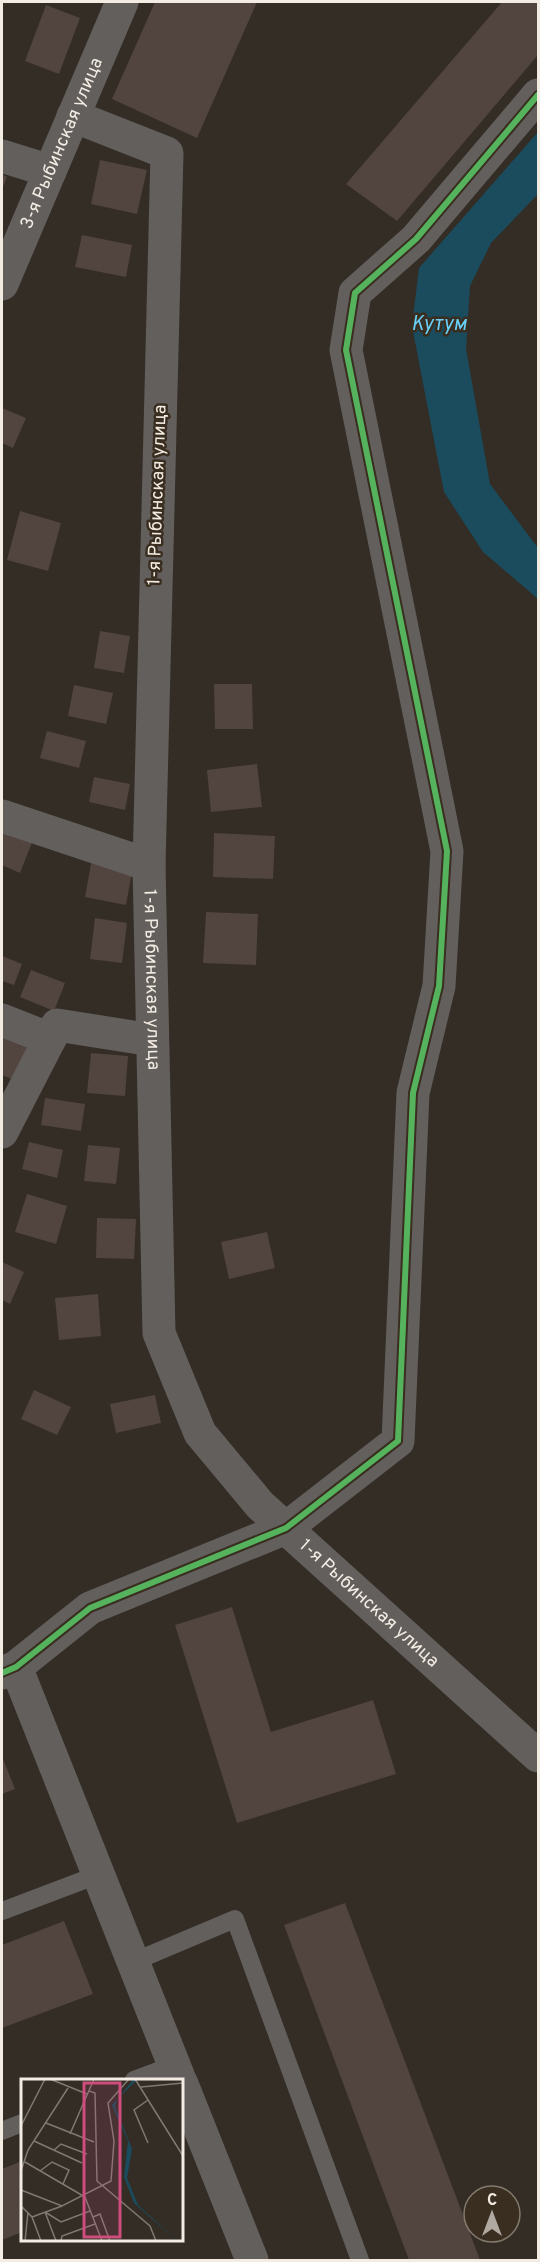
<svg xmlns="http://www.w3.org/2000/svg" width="540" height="2262" font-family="Overpass,sans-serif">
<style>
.water{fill:#1a4c5e}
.building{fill:#52443f}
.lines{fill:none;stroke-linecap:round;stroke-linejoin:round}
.service{stroke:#635f5d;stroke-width:18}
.minor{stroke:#635f5d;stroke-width:33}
.cycleway-casing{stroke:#392e20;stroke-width:10}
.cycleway{stroke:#56b35d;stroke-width:6}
.labels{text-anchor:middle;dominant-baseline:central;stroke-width:5;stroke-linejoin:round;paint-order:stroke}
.street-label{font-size:18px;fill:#f3ece3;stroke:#392e20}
.water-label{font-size:20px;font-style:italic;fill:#69d1fa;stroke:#392e20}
.inset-road{fill:none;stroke:#807972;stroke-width:1.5}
.view{fill:#ce4d7d;fill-opacity:0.15;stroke:#ce4d7d;stroke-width:3}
.inset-edge{fill:none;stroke:#f3ece3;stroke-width:3}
</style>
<rect width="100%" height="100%" fill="#332d26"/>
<path class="water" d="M 538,132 L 538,194 L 491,243 L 470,286 L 466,349 L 490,484 L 538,548 L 538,599 L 483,552 L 444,492 L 412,326 L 419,268 Z"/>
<g class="building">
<path d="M 155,2 L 257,2 L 197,138 L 112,99 Z"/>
<path d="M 502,2 L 538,2 L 538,55 L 397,221 L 346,184 Z"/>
<path d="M 46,5 L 80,18 L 59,74 L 25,61 Z"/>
<path d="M 100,160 L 147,170 L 137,214 L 91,204 Z"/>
<path d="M 2,174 L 7,177 L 2,189 Z"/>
<path d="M 82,235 L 132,245 L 126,277 L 75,267 Z"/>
<path d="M 2,408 L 26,418 L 13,448 L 2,443 Z"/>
<path d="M 20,511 L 61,523 L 48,571 L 7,560 Z"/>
<path d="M 100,631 L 130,636 L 124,673 L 94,668 Z"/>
<path d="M 214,684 L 252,684 L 253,729 L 215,729 Z"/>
<path d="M 74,685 L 113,693 L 106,724 L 68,716 Z"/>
<path d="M 47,731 L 86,741 L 79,768 L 40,758 Z"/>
<path d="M 257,764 L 262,807 L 211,812 L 207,770 Z"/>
<path d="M 94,777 L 130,784 L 125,810 L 89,802 Z"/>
<path d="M 2,827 L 33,840 L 20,873 L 2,865 Z"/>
<path d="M 214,833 L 275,836 L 273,879 L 213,877 Z"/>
<path d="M 92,858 L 133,866 L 126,905 L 85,897 Z"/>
<path d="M 206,912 L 258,914 L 256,965 L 203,963 Z"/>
<path d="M 95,918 L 127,923 L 122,963 L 90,959 Z"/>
<path d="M 2,956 L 22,964 L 14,985 L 2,981 Z"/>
<path d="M 31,970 L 65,983 L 54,1011 L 20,997 Z"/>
<path d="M 2,1032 L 32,1046 L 16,1081 L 2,1075 Z"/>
<path d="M 91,1053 L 128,1056 L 125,1096 L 87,1093 Z"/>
<path d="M 45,1098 L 85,1104 L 81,1131 L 41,1125 Z"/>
<path d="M 29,1142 L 63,1150 L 57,1178 L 22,1169 Z"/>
<path d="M 88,1145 L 120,1148 L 116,1184 L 84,1181 Z"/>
<path d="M 27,1194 L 67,1206 L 56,1244 L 15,1232 Z"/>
<path d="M 97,1218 L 136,1219 L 134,1259 L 96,1258 Z"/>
<path d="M 267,1232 L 275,1268 L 229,1279 L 221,1242 Z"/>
<path d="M 2,1262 L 24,1272 L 10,1304 L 2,1300 Z"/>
<path d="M 98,1294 L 101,1336 L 59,1340 L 55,1298 Z"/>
<path d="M 34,1390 L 71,1407 L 57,1435 L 21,1419 Z"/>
<path d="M 155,1395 L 161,1423 L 116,1433 L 110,1404 Z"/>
<path d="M 232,1607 L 271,1732 L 373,1700 L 396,1774 L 237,1823 L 175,1625 Z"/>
<path d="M 2,1756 L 15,1789 L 2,1794 Z"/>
<path d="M 345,1903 L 480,2260 L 409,2260 L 284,1925 Z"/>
<path d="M 64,1921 L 93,1994 L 2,2028 L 2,1945 Z"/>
<path d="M 22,2161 L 22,2232 L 2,2240 L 2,2169 Z"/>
</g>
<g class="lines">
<g class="service">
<path d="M 2,1911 L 100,1874"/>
<path d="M 133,1962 L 235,1919 L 360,2260"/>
<path d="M 134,2080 L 174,2065"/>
<path d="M 2,2131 L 22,2123"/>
</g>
<g class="minor">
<path id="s1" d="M 73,116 L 167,153 L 149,865 L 159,1333 L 200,1433 L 260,1505 L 538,1756"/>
<path d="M 2,156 L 50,171"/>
<path id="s2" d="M 2,284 L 122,2"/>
<path d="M 2,816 L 149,865"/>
<path d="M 2,1020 L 50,1039"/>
<path d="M 2,1132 L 57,1025 L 152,1040"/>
<path d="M 16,1667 L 180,2080"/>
<path d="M 2,1673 L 16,1667 L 90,1608 L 286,1528 L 398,1441 L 413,1093 L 439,986 L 447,851 L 346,350 L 355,293 L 416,239 L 538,95"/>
<path d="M 182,2084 L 252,2260"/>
</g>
<g class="cycleway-casing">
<path id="cycleway" d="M 2,1673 L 16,1667 L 90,1608 L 286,1528 L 398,1441 L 413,1093 L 439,986 L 447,851 L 346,350 L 355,293 L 416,239 L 538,95"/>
</g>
<use href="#cycleway" class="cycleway"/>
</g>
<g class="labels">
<g class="street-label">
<text stroke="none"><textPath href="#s2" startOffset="153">3-я Рыбинская улица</textPath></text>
<text transform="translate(158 495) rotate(-88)">1-я Рыбинская улица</text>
<text stroke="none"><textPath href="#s1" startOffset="928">1-я Рыбинская улица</textPath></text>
<text stroke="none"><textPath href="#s1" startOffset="1630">1-я Рыбинская улица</textPath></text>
</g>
<g class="water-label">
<text x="439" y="325">Кутум</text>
</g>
</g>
<g transform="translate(21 2079)">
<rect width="162" height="162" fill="#332d26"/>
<path d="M 113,0 L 117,0 L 96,20 L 94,28 L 111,70 L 106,99 L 117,126 L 156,162 L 113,124 L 103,98 L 107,62 L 91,26 Z" fill="#1a4c5e"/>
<path class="inset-road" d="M 29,0 L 66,15M 114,0 L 162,77M 120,8 L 162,4M 68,12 L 74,14 L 76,102 L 129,147 L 135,162M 25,44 L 73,63M 0,47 L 24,0M 49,55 L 73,0M 13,62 L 61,84M 127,64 L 113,31 L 127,21M 33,71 L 40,65 L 66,75M 4,83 L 64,118M 0,92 L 7,71 L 47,9M 19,92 L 31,83 L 48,91 L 42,105M 0,111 L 41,127 L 90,102 L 93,62 L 87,24 L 108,0M 64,118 L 81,162M 0,127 L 11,138 L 20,162M 24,133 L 40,143 L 69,132M 24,133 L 35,162M 11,138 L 41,127M 72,138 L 79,135 L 89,162M 4,162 L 7,133M 40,162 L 41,157 L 74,145"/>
<path class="view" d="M 63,4 L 99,4 L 99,158 L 63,158 Z"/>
<rect width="162" height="162" class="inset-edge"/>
</g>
<rect width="540" height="2262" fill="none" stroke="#f3ece3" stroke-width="6"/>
<g transform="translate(492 2214)"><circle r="28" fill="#392e20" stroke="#837a6e" stroke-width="1.5"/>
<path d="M0-4.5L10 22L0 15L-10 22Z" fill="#b0a9a1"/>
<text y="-9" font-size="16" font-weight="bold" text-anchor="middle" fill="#f3ece3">С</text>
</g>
</svg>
